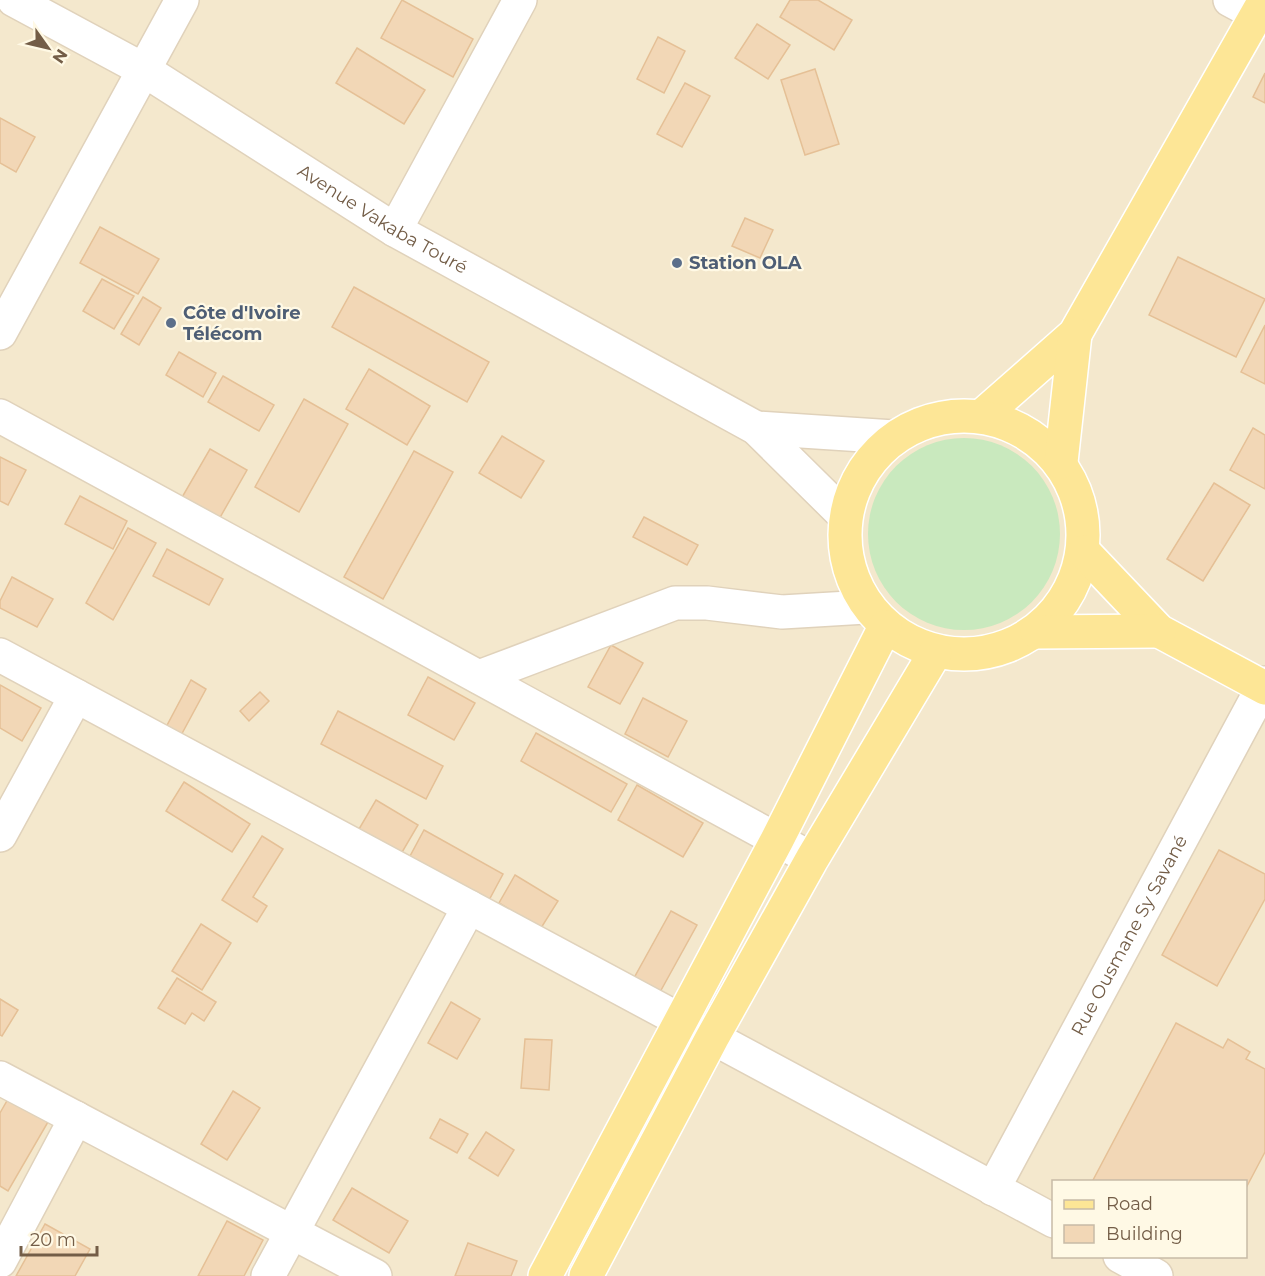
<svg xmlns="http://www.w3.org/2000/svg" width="1265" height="1276" font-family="Montserrat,sans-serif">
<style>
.residential{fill:#f4e8cd;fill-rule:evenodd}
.green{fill:#c9e9be}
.building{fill:#f2d7b6;stroke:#e5c096;stroke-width:1.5}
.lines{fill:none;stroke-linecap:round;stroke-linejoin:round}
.minor-casing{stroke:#e0d2bb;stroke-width:36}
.major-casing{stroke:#fff;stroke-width:36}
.minor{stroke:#fff;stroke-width:33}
.major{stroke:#fde696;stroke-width:33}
.service-dot{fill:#5c6f8a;stroke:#fff9e5;stroke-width:2}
.labels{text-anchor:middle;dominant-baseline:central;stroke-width:4.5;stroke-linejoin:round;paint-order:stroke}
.street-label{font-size:18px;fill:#735d47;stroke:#fff9e5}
.service-label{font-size:18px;font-weight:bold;fill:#4e5e75;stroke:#fff9e5;text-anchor:start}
</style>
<rect width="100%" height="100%" fill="#fcf5df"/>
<path class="residential" d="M 0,0 L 1265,0 L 1265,1276 L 0,1276 ZM 1054,1182 L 1246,1182 L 1246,1256 L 1054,1256 Z"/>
<circle class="green" cx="964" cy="534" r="96"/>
<g class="building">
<path d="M 402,0 L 473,39 L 453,77 L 381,38 Z"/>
<path d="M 790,0 L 818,0 L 852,20 L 834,50 L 780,17 Z"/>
<path d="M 757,24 L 790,45 L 768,79 L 735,58 Z"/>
<path d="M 658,37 L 685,51 L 664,93 L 637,79 Z"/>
<path d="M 357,48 L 425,90 L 404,124 L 336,83 Z"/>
<path d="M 815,69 L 839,144 L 805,155 L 781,80 Z"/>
<path d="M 1265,73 L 1265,103 L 1253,97 Z"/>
<path d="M 685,83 L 710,96 L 682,147 L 657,134 Z"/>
<path d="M 0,118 L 35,137 L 16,172 L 0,163 Z"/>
<path d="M 745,218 L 773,230 L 760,258 L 732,246 Z"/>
<path d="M 100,227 L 159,259 L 138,294 L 80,263 Z"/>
<path d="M 1178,257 L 1265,299 L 1236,357 L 1149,315 Z"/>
<path d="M 102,279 L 134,296 L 114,329 L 83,311 Z"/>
<path d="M 354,287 L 489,362 L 467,402 L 332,327 Z"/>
<path d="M 143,297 L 161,308 L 139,345 L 121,334 Z"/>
<path d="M 1265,325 L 1265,384 L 1241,372 Z"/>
<path d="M 179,352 L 216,373 L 203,397 L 166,375 Z"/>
<path d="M 369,369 L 430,406 L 407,445 L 346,409 Z"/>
<path d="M 223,376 L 274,405 L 259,431 L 208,402 Z"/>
<path d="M 304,399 L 348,424 L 299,512 L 255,487 Z"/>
<path d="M 1253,428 L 1265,435 L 1265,489 L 1230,470 Z"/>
<path d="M 502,436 L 544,461 L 521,498 L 479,473 Z"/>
<path d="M 210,449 L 247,470 L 218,521 L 181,499 Z"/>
<path d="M 414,451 L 453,472 L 383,599 L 344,577 Z"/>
<path d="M 0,457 L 26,470 L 8,505 L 0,501 Z"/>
<path d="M 1214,483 L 1250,505 L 1203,581 L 1167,559 Z"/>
<path d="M 80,496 L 127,521 L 113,549 L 65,524 Z"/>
<path d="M 644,517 L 698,545 L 687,565 L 633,537 Z"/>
<path d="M 128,528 L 156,543 L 113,620 L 86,603 Z"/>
<path d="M 167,549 L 223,579 L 209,605 L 153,576 Z"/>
<path d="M 12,577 L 53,599 L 37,627 L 0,608 L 0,601 Z"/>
<path d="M 611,645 L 643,663 L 620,704 L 588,687 Z"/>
<path d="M 428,677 L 475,703 L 454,740 L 408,715 Z"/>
<path d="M 191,680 L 206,689 L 179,739 L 164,731 Z"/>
<path d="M 0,685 L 41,708 L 22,741 L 0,728 Z"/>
<path d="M 260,692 L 269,701 L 249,721 L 240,711 Z"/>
<path d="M 643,698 L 687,721 L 668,757 L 625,734 Z"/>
<path d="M 338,711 L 443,766 L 426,799 L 321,744 Z"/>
<path d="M 536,733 L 627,784 L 611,812 L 521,761 Z"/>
<path d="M 184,782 L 250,824 L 232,852 L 166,811 Z"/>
<path d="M 637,785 L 703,823 L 683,857 L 618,820 Z"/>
<path d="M 376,800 L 418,825 L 401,854 L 359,829 Z"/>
<path d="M 424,830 L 503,874 L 488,902 L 409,858 Z"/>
<path d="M 262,836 L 283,849 L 253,897 L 267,906 L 257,922 L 222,900 Z"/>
<path d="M 1219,850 L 1265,874 L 1265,899 L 1217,986 L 1162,955 Z"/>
<path d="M 515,875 L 558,901 L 541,928 L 499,903 Z"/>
<path d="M 671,911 L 697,925 L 660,992 L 634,978 Z"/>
<path d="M 201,924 L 231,943 L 202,990 L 172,971 Z"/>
<path d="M 177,978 L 216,1002 L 204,1021 L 192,1013 L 185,1024 L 158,1008 Z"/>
<path d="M 0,999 L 18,1010 L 2,1036 L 0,1035 Z"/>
<path d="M 451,1002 L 480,1019 L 457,1059 L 428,1043 Z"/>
<path d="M 1176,1023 L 1223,1048 L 1228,1039 L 1250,1052 L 1246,1059 L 1265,1069 L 1265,1152 L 1246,1188 L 1246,1182 L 1092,1182 Z"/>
<path d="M 525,1039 L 552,1040 L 549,1090 L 521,1088 Z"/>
<path d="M 233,1091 L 260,1108 L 227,1160 L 201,1144 Z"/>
<path d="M 8,1099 L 48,1122 L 8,1191 L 0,1186 L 0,1113 Z"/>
<path d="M 440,1119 L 468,1134 L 457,1153 L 430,1138 Z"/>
<path d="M 486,1132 L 514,1150 L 498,1176 L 469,1158 Z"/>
<path d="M 352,1188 L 408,1221 L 389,1253 L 333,1220 Z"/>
<path d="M 227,1221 L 263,1240 L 244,1276 L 198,1276 Z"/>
<path d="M 45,1224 L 90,1249 L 75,1276 L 16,1276 Z"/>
<path d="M 468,1243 L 517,1261 L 511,1276 L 455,1276 Z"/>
</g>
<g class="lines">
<g class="minor-casing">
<g id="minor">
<path id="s1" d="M 14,0 L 144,70 L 395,230 L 756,428 L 845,516"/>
<path d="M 1230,0 L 1258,15"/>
<path d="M 395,230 L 520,0"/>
<path d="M 0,333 L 182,0"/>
<path d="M 0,416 L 812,859"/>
<path d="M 756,428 L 894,437"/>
<path d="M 0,655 L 1054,1221"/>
<path d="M 479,677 L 675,603 L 707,603 L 782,612 L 866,607"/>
<path d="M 0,835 L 76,696"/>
<path d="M 0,1078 L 375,1276"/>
<path id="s2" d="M 993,1189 L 1265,683"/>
<path d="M 1120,1256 L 1156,1276"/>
<path d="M 0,1261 L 76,1118"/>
<path d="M 268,1276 L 469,907"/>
</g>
</g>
<g class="major-casing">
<g id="major">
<path d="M 983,415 L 1075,334 L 1265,0"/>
<circle cx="964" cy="535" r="119"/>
<path d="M 1061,462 L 1075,334"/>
<path d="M 1084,552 L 1159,631 L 1265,688"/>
<path d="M 1037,632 L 1159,631"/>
<path d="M 545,1276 L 777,840 L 885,627"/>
<path d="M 586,1276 L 712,1038 L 812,859 L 935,653"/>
</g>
</g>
<use href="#minor" class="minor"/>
<use href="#major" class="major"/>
</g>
<g class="service-dot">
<circle cx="677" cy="263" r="6"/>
<circle cx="171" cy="323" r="6"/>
</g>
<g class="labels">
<g class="street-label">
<text stroke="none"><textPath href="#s1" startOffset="429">Avenue Vakaba Touré</textPath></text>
<text stroke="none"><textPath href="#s2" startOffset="288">Rue Ousmane Sy Savané</textPath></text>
</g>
<g class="service-label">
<text x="689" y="263">Station OLA</text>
<text x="183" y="313">Côte d'Ivoire<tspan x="183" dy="21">Télécom</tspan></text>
</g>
</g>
<rect x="1052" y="1180" width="195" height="78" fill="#fff9e5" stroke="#c7bba6" stroke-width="1.5"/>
<rect x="1064" y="1200" width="30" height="9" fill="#fde696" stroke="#c7bba6" stroke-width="1.5"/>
<text x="1106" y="1210" font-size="18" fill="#735d47">Road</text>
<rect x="1064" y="1225" width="30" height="18" fill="#f2d7b6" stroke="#c7bba6" stroke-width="1.5"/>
<text x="1106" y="1240" font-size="18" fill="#735d47">Building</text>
<g transform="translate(48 48) rotate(124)" stroke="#fff9e5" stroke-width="4.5" paint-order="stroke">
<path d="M0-4.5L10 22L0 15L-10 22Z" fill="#735d47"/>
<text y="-9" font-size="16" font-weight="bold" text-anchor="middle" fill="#735d47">N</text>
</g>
<path d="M21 1246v9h76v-9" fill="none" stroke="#735d47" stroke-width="3"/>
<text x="30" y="1246" font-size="18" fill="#735d47" stroke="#fff9e5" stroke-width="4.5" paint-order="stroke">20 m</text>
</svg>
